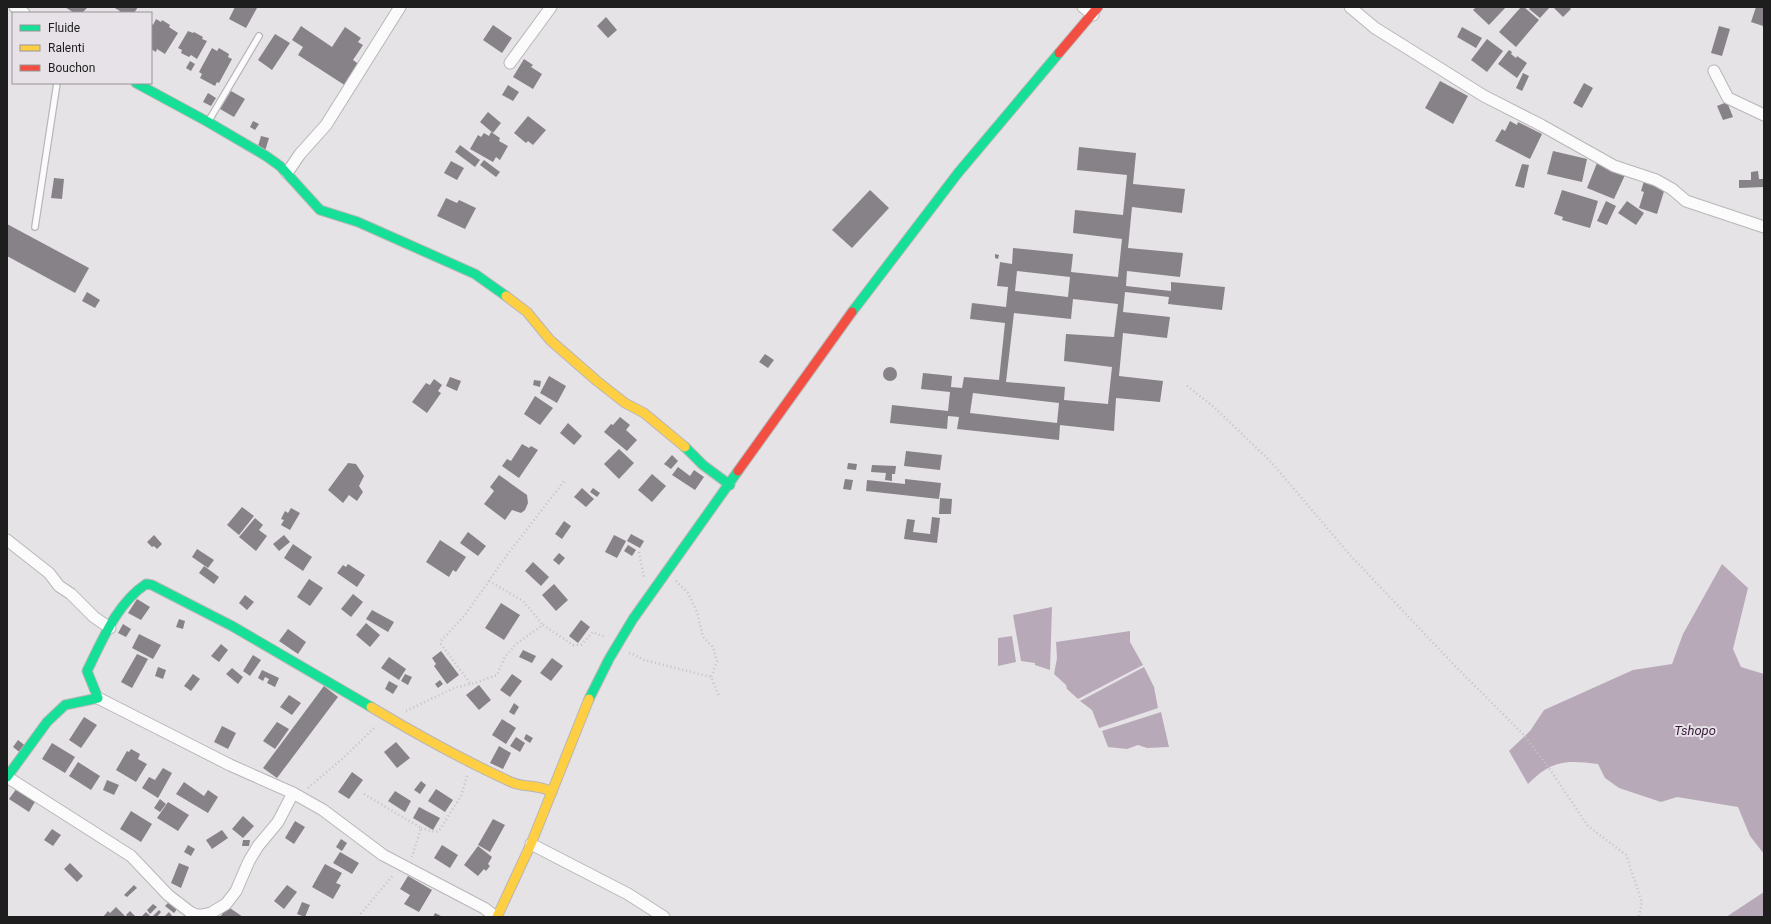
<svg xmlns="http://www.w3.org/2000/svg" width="1771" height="924" font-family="Roboto,sans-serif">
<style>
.water{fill:#b8a9b9}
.building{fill:#868287;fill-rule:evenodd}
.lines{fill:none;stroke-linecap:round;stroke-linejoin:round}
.lane-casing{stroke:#b8b6b8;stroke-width:8}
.street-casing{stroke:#b8b6b8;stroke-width:13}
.fast-casing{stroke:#b8b6b8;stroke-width:11}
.slow-casing{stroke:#b8b6b8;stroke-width:11}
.jam-casing{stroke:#b8b6b8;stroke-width:11}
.path{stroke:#c4c2c4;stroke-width:2.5;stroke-dasharray:1 3;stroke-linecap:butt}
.lane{stroke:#fbfbfb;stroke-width:5.5}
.street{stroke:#fbfbfb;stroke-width:11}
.fast{stroke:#16e098;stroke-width:9}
.slow{stroke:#ffcf43;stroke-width:9}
.jam{stroke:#f24e42;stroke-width:9}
.labels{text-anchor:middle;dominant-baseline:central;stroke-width:4;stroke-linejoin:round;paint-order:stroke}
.water-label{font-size:13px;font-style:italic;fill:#3a1b3c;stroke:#e7e2e7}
</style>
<rect width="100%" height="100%" fill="#e6e3e6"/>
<g class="water">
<path d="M 1722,564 L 1748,588 L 1733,649 L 1741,667 L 1764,674 L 1764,854 L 1750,836 L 1738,807 L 1677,797 L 1661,802 L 1619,788 L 1605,778 L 1598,764 C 1566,760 1552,760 1528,784 L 1509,751 L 1530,731 L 1544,710 L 1633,670 L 1672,664 L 1683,634 Z"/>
<path d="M 1052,607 L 1050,670 L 1035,665 L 1035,663 L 1021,661 L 1013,615 Z"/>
<path d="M 1130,631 L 1130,642 L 1143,665 L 1078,699 L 1067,689 L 1066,685 L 1054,674 L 1057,658 L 1056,642 Z"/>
<path d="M 1012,636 L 1016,662 L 998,666 L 998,638 Z"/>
<path d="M 1144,667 L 1154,687 L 1158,708 L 1099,728 L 1092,710 L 1080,701 Z"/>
<path d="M 1161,712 L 1169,747 L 1147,748 L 1138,745 L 1127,749 L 1108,747 L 1102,731 Z"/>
<path d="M 1764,892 L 1764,917 L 1726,917 Z"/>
</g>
<g class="building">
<path d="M 65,7 L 88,7 L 82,13 L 74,13 Z"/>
<path d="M 113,7 L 138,7 L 134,13 L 118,13 L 120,11 Z"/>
<path d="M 235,7 L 257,8 L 246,28 L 229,19 Z"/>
<path d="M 1476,7 L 1506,7 L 1489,25 L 1473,10 Z"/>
<path d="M 1521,7 L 1524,7 L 1539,20 L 1516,47 L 1499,32 Z"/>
<path d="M 1531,7 L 1550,7 L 1540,18 L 1529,9 Z"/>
<path d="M 1553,7 L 1569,7 L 1571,9 L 1563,17 Z"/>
<path d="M 1756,7 L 1764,7 L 1763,26 L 1751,22 Z"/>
<path d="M 606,17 L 617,30 L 608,38 L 597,26 Z"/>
<path d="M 156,19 L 161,22 L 162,20 L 170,25 L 169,27 L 178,33 L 165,54 L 157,49 L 156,52 L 151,49 L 151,23 L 153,25 Z"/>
<path d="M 493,25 L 512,38 L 502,53 L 483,40 Z"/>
<path d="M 301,26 L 332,47 L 345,27 L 361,38 L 358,42 L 363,45 L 353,60 L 360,65 L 346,86 L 298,55 L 303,47 L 292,40 Z"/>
<path d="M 1719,26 L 1730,29 L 1722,56 L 1711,53 Z"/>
<path d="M 1462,27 L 1482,38 L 1476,48 L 1457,37 Z"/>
<path d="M 188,31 L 193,33 L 194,32 L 203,37 L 202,39 L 207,41 L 197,59 L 191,55 L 189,57 L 181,53 L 182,50 L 178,48 Z"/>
<path d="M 275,34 L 290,43 L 272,70 L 258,60 Z"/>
<path d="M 1487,39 L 1503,51 L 1487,72 L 1471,60 Z"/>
<path d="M 212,48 L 217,51 L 219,48 L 229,54 L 228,57 L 232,59 L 219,83 L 217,82 L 215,86 L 200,78 L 202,74 L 199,72 Z"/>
<path d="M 1509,50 L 1512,52 L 1511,54 L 1516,58 L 1517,56 L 1527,63 L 1517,78 L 1498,64 Z"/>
<path d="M 524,59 L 533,65 L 531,67 L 542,74 L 533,89 L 513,77 Z"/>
<path d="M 190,61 L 195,64 L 191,71 L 186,68 Z"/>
<path d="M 1523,73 L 1529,76 L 1522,91 L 1516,88 Z"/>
<path d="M 1440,81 L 1468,96 L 1453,124 L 1425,108 Z"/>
<path d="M 1584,83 L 1593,88 L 1582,108 L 1573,103 Z"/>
<path d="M 508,85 L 519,92 L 513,101 L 502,95 Z"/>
<path d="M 231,91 L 245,99 L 234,117 L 220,109 Z"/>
<path d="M 208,93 L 216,98 L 211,106 L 203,102 Z"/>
<path d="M 1727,102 L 1733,117 L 1723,120 L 1717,106 Z"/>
<path d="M 488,112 L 501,123 L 493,133 L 480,122 Z"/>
<path d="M 528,116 L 546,130 L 533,145 L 528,141 L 526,143 L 514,133 Z"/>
<path d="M 253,121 L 259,124 L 255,130 L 250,127 Z"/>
<path d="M 1510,121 L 1517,125 L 1518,122 L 1542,134 L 1530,159 L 1495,141 L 1502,129 L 1505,131 Z"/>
<path d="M 491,132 L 500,138 L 499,141 L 508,146 L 500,160 L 496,157 L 493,162 L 470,149 L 478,135 L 481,137 L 484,133 L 489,136 Z"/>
<path d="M 261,136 L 269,138 L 265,151 L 257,150 Z"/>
<path d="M 460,145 L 480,160 L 475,167 L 455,152 Z"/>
<path d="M 1079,147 L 1136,153 L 1133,184 L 1185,189 L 1182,213 L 1132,207 L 1128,248 L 1183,253 L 1180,277 L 1127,271 L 1126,286 L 1171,291 L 1171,282 L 1225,287 L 1222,310 L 1168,304 L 1169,297 L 1125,292 L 1123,312 L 1170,317 L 1167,338 L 1123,333 L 1119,376 L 1163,381 L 1160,402 L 1116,398 L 1114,431 L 1060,425 L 1059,440 L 957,429 L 959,417 L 948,416 L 947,429 L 890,423 L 892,405 L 948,411 L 950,392 L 921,389 L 923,373 L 952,376 L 951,387 L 962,388 L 964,377 L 999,380 L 1005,323 L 970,319 L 972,303 L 1006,307 L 1008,287 L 997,286 L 1000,262 L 1012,264 L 1013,248 L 1073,254 L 1071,272 L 1118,277 L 1122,239 L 1073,233 L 1075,210 L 1123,215 L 1127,175 L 1077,170 ZM 1017,271 L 1070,277 L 1068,297 L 1015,291 ZM 1073,299 L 1118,304 L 1114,337 L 1066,334 L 1064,361 L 1112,367 L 1108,404 L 1064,400 L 1065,387 L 1006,382 L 1014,313 L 1071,319 ZM 973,393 L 1059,403 L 1057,423 L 970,413 Z"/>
<path d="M 1553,151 L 1587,159 L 1582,182 L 1547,174 Z"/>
<path d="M 484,160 L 500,172 L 496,177 L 480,165 Z"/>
<path d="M 451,161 L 464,168 L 457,180 L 444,173 Z"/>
<path d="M 1597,163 L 1625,175 L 1614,199 L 1587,188 Z"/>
<path d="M 1522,164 L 1529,165 L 1524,188 L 1515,186 Z"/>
<path d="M 1758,171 L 1759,179 L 1764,179 L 1764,187 L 1739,188 L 1739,180 L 1751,180 L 1751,172 Z"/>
<path d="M 54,178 L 64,179 L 62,199 L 51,198 Z"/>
<path d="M 1644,181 L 1665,188 L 1657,214 L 1639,208 L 1644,192 L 1641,191 Z"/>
<path d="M 870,190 L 889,208 L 852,248 L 832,230 Z"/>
<path d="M 1562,190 L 1598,201 L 1590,228 L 1562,220 L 1563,217 L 1554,214 Z"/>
<path d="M 446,198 L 457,203 L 459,200 L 476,208 L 465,229 L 437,216 Z"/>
<path d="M 1606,201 L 1616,206 L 1607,225 L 1597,221 Z"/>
<path d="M 1627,201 L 1644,213 L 1636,225 L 1618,213 Z"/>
<path d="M 7,224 L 89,268 L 75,293 L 7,256 Z"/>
<path d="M 995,254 L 999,255 L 998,259 L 995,258 Z"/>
<path d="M 87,292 L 100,300 L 95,308 L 82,301 Z"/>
<path d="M 765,354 L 774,360 L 768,368 L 759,362 Z"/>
<circle cx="890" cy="374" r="7"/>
<path d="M 549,376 L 566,386 L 557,403 L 540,393 Z"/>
<path d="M 450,377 L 461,381 L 457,391 L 446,386 Z"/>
<path d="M 434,379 L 442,385 L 438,391 L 441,393 L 427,413 L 412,402 L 426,383 L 430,385 Z"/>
<path d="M 534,380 L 541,381 L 540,387 L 533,385 Z"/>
<path d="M 535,396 L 553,408 L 540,425 L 524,414 Z"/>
<path d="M 620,417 L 630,425 L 626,430 L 637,440 L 627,451 L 604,432 L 611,424 L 613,425 Z"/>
<path d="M 568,423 L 582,436 L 574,445 L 560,433 Z"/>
<path d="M 522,444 L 529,448 L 531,446 L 538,450 L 519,478 L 502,466 L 507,459 L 511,461 Z"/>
<path d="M 619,449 L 634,463 L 619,479 L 604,464 Z"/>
<path d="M 906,451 L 942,455 L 940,470 L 904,466 Z"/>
<path d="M 672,455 L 678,461 L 671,469 L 664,464 Z"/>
<path d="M 348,463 L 356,464 L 364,476 L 359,486 L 363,492 L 357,501 L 349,495 L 343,503 L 328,490 Z"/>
<path d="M 848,463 L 857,464 L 856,470 L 847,469 Z"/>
<path d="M 872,465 L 896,466 L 895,474 L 892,474 L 892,481 L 885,480 L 886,473 L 871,472 Z"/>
<path d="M 678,467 L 690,476 L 694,470 L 704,477 L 695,490 L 672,475 Z"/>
<path d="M 652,474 L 666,486 L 652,502 L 638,490 Z"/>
<path d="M 499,475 L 527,495 L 528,503 L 525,510 L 521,513 L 512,510 L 505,520 L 484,504 L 494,491 L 490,487 Z"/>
<path d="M 845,479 L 853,480 L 851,490 L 843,489 Z"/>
<path d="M 905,479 L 941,483 L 939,499 L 866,491 L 867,480 L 905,484 Z"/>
<path d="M 582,488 L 594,499 L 586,507 L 574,497 Z"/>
<path d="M 593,488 L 600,493 L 597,497 L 590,492 Z"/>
<path d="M 940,498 L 952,499 L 951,514 L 939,514 Z"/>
<path d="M 242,507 L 254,516 L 239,535 L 227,525 Z"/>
<path d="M 291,508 L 300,513 L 290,530 L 281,525 L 284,520 L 281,519 L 285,511 L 288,513 Z"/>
<path d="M 932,517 L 940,518 L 937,543 L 904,539 L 907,519 L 915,520 L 913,532 L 930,534 Z"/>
<path d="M 255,518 L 263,525 L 259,530 L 267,536 L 256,551 L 239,537 Z"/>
<path d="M 564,521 L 571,526 L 562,539 L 555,534 Z"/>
<path d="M 468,532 L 486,546 L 478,556 L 460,543 Z"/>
<path d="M 631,534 L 644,541 L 640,548 L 627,541 Z"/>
<path d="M 154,535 L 162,544 L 157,549 L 154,546 L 152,547 L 147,542 Z"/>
<path d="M 284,535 L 290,542 L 279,551 L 273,544 Z"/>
<path d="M 614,535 L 626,541 L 617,558 L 605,552 Z"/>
<path d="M 440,540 L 466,557 L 456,572 L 453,570 L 449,577 L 426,562 Z"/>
<path d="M 293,544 L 312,557 L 303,571 L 284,558 Z"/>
<path d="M 628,545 L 636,550 L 632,556 L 624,551 Z"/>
<path d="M 197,549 L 214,560 L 208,568 L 192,557 Z"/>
<path d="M 559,553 L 565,558 L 559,565 L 553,560 Z"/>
<path d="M 533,562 L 549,577 L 541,586 L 525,571 Z"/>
<path d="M 348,564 L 365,575 L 357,587 L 337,573 L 343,565 L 346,567 Z"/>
<path d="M 204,566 L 219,577 L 214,584 L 199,573 Z"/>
<path d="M 309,579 L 323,588 L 310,606 L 297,597 Z"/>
<path d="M 554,584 L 568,600 L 556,611 L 542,595 Z"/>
<path d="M 353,594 L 363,602 L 351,617 L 341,609 Z"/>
<path d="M 245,595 L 254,602 L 247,610 L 239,603 Z"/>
<path d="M 137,599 L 150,607 L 141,620 L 128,613 Z"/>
<path d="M 501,603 L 520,615 L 504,640 L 485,628 Z"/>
<path d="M 372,610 L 394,622 L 388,632 L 366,619 Z"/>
<path d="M 179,619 L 185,621 L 183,629 L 176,627 Z"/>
<path d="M 581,620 L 590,627 L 578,643 L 569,636 Z"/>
<path d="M 366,623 L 380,635 L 370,647 L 356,635 Z"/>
<path d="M 123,624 L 131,629 L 126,637 L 118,633 Z"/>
<path d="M 288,629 L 306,642 L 298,654 L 279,641 Z"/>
<path d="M 139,634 L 161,645 L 153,659 L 132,648 Z"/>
<path d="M 221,644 L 228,650 L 219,662 L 211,656 Z"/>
<path d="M 523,650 L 536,656 L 532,663 L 519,657 Z"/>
<path d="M 441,651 L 459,675 L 447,684 L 434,666 L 436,664 L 432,658 Z"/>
<path d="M 137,654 L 148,659 L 132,688 L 121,682 Z"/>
<path d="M 253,655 L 261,660 L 250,676 L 243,671 Z"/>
<path d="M 389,657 L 406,669 L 399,680 L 381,668 Z"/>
<path d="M 552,658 L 563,666 L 551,681 L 540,673 Z"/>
<path d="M 158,667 L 166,670 L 163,679 L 155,676 Z"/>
<path d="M 232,668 L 243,677 L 238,684 L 226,674 Z"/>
<path d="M 262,670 L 279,678 L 275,687 L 267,683 L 269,679 L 265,677 L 263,681 L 258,678 Z"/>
<path d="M 193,674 L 200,679 L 191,691 L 184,686 Z"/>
<path d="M 405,674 L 412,677 L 408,685 L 401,681 Z"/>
<path d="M 512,674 L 522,681 L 510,697 L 500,690 Z"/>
<path d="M 440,680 L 443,684 L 438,688 L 435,684 Z"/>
<path d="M 389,681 L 398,686 L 393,694 L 385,689 Z"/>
<path d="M 479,685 L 491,700 L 479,710 L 466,695 Z"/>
<path d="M 324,686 L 338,697 L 277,778 L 263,768 Z"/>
<path d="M 289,695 L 301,703 L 292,715 L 280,707 Z"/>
<path d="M 514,703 L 519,707 L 514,715 L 509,712 Z"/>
<path d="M 84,717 L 97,725 L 81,748 L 69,740 Z"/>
<path d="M 502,719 L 516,728 L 506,744 L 492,735 Z"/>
<path d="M 277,722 L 289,729 L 275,749 L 263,741 Z"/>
<path d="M 222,726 L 236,733 L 228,749 L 214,742 Z"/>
<path d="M 526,734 L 533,738 L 530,743 L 524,739 Z"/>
<path d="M 516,737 L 525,743 L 520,752 L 510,746 Z"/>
<path d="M 18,740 L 27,747 L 22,754 L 13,747 Z"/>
<path d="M 396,742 L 410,758 L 397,768 L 384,752 Z"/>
<path d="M 52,743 L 75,757 L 65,773 L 42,759 Z"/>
<path d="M 499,746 L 511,753 L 503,769 L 490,763 Z"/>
<path d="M 131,749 L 140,754 L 138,759 L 147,764 L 136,782 L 116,770 L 127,751 L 129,752 Z"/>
<path d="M 78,762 L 100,776 L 91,790 L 69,776 Z"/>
<path d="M 163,768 L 172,773 L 158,798 L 142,788 L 149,777 L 155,780 Z"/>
<path d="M 352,772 L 363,780 L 349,799 L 338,792 Z"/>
<path d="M 107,780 L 119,785 L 114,795 L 103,790 Z"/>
<path d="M 421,781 L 426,785 L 420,794 L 414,790 Z"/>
<path d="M 184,782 L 204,796 L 208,790 L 218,797 L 208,813 L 176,794 Z"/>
<path d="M 17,788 L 36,800 L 29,812 L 9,799 Z"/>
<path d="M 436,789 L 453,800 L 445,812 L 428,801 Z"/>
<path d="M 395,791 L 411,801 L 405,812 L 388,801 Z"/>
<path d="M 160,799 L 166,804 L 160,812 L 154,808 Z"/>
<path d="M 168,802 L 189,815 L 178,831 L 157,818 Z"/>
<path d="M 419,807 L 440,818 L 433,830 L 413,818 Z"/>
<path d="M 131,811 L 152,824 L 141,842 L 120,829 Z"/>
<path d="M 243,816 L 254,826 L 243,838 L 232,829 Z"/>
<path d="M 493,819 L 505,825 L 490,852 L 478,845 Z"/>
<path d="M 295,821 L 305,827 L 294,844 L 285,838 Z"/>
<path d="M 52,829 L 61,835 L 53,846 L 44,840 Z"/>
<path d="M 222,830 L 228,838 L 212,849 L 206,840 Z"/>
<path d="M 341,839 L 347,843 L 342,851 L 336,847 Z"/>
<path d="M 243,840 L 250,840 L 249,846 L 242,846 Z"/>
<path d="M 188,845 L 195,849 L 191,856 L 184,852 Z"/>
<path d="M 442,845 L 458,855 L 450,868 L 434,858 Z"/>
<path d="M 478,846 L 492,857 L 488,864 L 490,866 L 486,871 L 484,869 L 478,876 L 464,865 Z"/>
<path d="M 340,852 L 359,863 L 352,874 L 333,863 Z"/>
<path d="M 70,863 L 83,876 L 77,882 L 64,869 Z"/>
<path d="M 179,863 L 189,867 L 181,888 L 171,883 Z"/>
<path d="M 325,864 L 342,873 L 336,883 L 341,885 L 333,899 L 312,887 Z"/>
<path d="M 408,876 L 432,890 L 419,912 L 404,904 L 410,895 L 400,889 Z"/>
<path d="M 134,885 L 137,888 L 127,897 L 124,895 Z"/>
<path d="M 287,885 L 297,892 L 284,909 L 274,901 Z"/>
<path d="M 169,902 L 178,908 L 174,913 L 165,906 Z"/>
<path d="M 302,902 L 310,905 L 305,917 L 297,914 Z"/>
<path d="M 153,904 L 157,907 L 150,914 L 147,910 Z"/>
<path d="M 227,906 L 243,917 L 221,916 Z"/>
<path d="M 116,907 L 126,917 L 103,917 L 108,911 L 110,913 Z"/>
<path d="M 159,910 L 161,912 L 157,917 L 152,917 Z"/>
<path d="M 130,911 L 136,917 L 128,917 L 126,915 Z"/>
<path d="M 146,912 L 151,917 L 141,917 Z"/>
<path d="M 169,912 L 173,917 L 164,917 Z"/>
<path d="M 435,913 L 443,917 L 433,917 Z"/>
</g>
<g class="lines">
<g class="lane-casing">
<g id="lane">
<path d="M 208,122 L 259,36"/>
<path d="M 35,227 L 57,83"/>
</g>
</g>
<g class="street-casing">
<g id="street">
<path d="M 15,7 L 24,13"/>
<path d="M 1083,7 L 1093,15"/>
<path d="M 1350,7 L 1375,28 L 1484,96 L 1541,125 L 1614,166 L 1656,180 L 1672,189 L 1686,201 L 1764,227"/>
<path d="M 510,63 L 551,7"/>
<path d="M 1714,71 L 1728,98 L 1764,115"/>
<path d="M 287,173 L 300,154 L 326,125 L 400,7"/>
<path d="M 7,540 L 49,573 L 59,586 L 71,594 L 94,617 L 110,628"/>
<path d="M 98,698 L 230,765 L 293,793 L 323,810 L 383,855 L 484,908 L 496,917"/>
<path d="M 7,777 L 131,856 L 168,895 L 190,912 L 196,915 L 202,915 L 211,913 L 226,904 L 236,891 L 249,861 L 258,846 L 278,822 L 293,793"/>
<path d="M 531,844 L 628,894 L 664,917"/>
</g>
</g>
<g class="fast-casing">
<g id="fast">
<path d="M 136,83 L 208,122 L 266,156 L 280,166 L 320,210 L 358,222 L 475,274 L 506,296"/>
<path d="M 852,312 L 958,173 L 1059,53"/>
<path d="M 685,447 L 703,465 L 730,485"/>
<path d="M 589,699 L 609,659 L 633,619 L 738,471"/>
<path d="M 7,777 L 47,722 L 65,705 L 98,698 L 87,671 C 102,641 117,603 146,584 L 152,585 L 232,626 L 371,707"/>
</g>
</g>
<g class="slow-casing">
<g id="slow">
<path d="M 506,296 L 527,312 L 550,340 L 597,381 L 625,403 L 644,413 L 685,447"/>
<path d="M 371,707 C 416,734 463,760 511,782 C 524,788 538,784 552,792"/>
<path d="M 497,917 L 531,844 L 589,699"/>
</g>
</g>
<g class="jam-casing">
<g id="jam">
<path d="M 1059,53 L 1098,7"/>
<path d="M 738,471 L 852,312"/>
</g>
</g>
<g class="path">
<path d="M 1187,386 L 1215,408 L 1272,463 L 1350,555 L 1456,667 L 1523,734 L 1549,768 L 1588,826 L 1626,855 L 1642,902 L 1639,917"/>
<path d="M 639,552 L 644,578"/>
<path d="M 489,581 L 523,601 L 543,625"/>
<path d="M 676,581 L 688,593 L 697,612 L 703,637 L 713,647 L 717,661 L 711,677"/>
<path d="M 629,653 L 635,655 L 644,660 L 711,677 L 719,696"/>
<path d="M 470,683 L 441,644 L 441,641 L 465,615 L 507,555 L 565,480"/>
<path d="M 406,711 L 454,688 L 475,683 L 497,675 L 505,657 L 516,644 L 543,625 L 573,645 L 581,645 L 593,632 L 605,637"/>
<path d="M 308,788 L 342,759 L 375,727"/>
<path d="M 364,794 L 421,828 L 412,857"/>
<path d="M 421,828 L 435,832 L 439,831 L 461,796 L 467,776"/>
<path d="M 358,917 L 394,874"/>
</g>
<use href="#lane" class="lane"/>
<use href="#street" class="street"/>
<use href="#fast" class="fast"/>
<use href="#slow" class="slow"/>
<use href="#jam" class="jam"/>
</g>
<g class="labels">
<g class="water-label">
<text x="1695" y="730">Tshopo</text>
</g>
</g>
<rect width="1771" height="924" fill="none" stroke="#1f1e1f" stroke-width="16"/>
<rect x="12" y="12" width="140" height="72" fill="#e7e2e7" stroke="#979497"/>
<rect x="20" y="25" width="20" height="6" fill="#16e098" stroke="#979497"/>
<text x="48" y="32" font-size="12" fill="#1f1e1f">Fluide</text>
<rect x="20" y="45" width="20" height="6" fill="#ffcf43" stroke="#979497"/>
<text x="48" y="52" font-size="12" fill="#1f1e1f">Ralenti</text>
<rect x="20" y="65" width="20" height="6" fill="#f24e42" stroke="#979497"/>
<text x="48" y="72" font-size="12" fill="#1f1e1f">Bouchon</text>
</svg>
